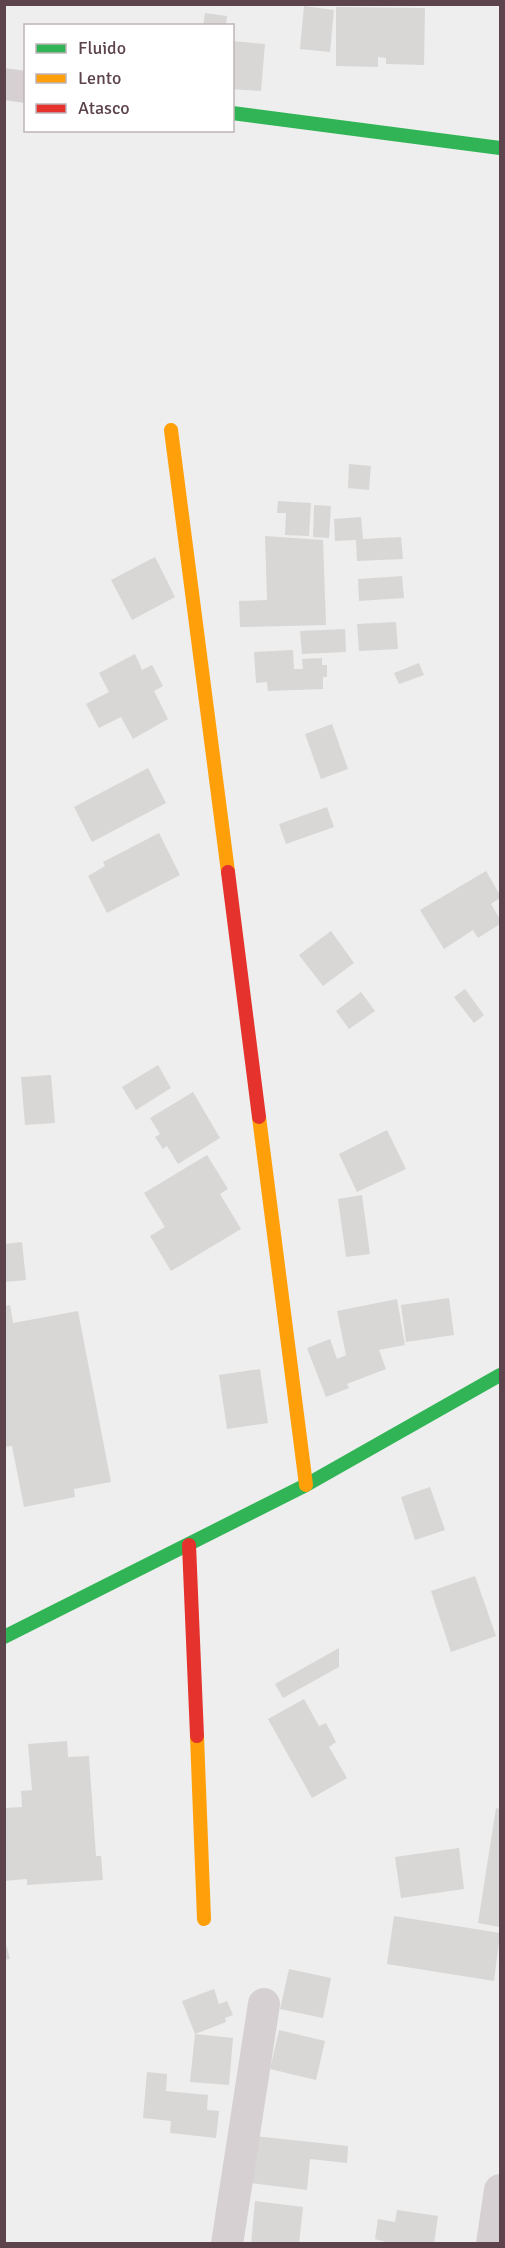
<svg xmlns="http://www.w3.org/2000/svg" width="505" height="2248" font-family="Signika,sans-serif">
<style>
.building{fill:#d9d6d6}
.lines{fill:none;stroke-linecap:round;stroke-linejoin:round}
.street{stroke:#d6d0d3;stroke-width:32}
.fast{stroke:#30b455;stroke-width:14}
.slow{stroke:#ff9f0a;stroke-width:14}
.jam{stroke:#e5322d;stroke-width:14}
</style>
<rect width="100%" height="100%" fill="#edeeed"/>
<g class="building">
<path d="M 304,6 L 334,10 L 330,52 L 300,49 Z"/>
<path d="M 336,7 L 425,8 L 424,65 L 386,64 L 386,58 L 378,57 L 378,67 L 336,66 Z"/>
<path d="M 205,13 L 227,16 L 226,26 L 203,26 Z"/>
<path d="M 232,41 L 265,44 L 261,91 L 232,89 Z"/>
<path d="M 349,464 L 371,466 L 369,490 L 348,488 Z"/>
<path d="M 278,501 L 311,503 L 309,536 L 285,535 L 286,513 L 277,513 Z"/>
<path d="M 314,505 L 331,506 L 329,538 L 313,537 Z"/>
<path d="M 361,517 L 363,539 L 401,537 L 403,559 L 357,561 L 356,540 L 335,541 L 334,519 Z"/>
<path d="M 265,536 L 323,540 L 326,625 L 240,627 L 239,601 L 267,600 Z"/>
<path d="M 155,557 L 175,597 L 132,620 L 111,580 Z"/>
<path d="M 402,576 L 404,598 L 359,601 L 358,579 Z"/>
<path d="M 396,622 L 398,649 L 359,651 L 357,624 Z"/>
<path d="M 345,629 L 346,652 L 302,654 L 300,631 Z"/>
<path d="M 293,650 L 294,669 L 303,669 L 302,659 L 322,658 L 322,665 L 327,665 L 327,677 L 323,677 L 323,689 L 268,691 L 267,682 L 256,683 L 254,652 Z"/>
<path d="M 135,654 L 142,670 L 152,665 L 163,686 L 154,691 L 168,719 L 133,739 L 121,717 L 99,728 L 86,704 L 109,692 L 99,673 Z"/>
<path d="M 419,663 L 424,675 L 399,684 L 394,673 Z"/>
<path d="M 332,724 L 348,769 L 321,779 L 305,734 Z"/>
<path d="M 148,768 L 166,803 L 92,842 L 74,807 Z"/>
<path d="M 327,807 L 334,827 L 286,844 L 279,824 Z"/>
<path d="M 159,833 L 180,875 L 107,913 L 88,876 L 105,866 L 103,862 Z"/>
<path d="M 486,871 L 500,895 L 500,898 L 491,904 L 500,919 L 500,924 L 478,938 L 473,930 L 444,949 L 420,910 Z"/>
<path d="M 331,931 L 354,963 L 323,986 L 299,955 Z"/>
<path d="M 465,989 L 484,1015 L 474,1023 L 454,997 Z"/>
<path d="M 361,992 L 375,1011 L 349,1029 L 336,1011 Z"/>
<path d="M 158,1065 L 171,1088 L 136,1110 L 122,1087 Z"/>
<path d="M 51,1075 L 55,1123 L 25,1125 L 21,1077 Z"/>
<path d="M 193,1092 L 220,1138 L 178,1164 L 167,1146 L 163,1149 L 155,1137 L 160,1134 L 150,1118 Z"/>
<path d="M 387,1130 L 406,1169 L 357,1192 L 339,1154 Z"/>
<path d="M 207,1155 L 228,1189 L 220,1194 L 241,1229 L 171,1271 L 150,1236 L 165,1227 L 144,1193 Z"/>
<path d="M 362,1195 L 370,1254 L 346,1257 L 338,1199 Z"/>
<path d="M 22,1242 L 26,1280 L 4,1282 L 4,1244 Z"/>
<path d="M 449,1298 L 454,1335 L 406,1342 L 401,1305 Z"/>
<path d="M 397,1299 L 405,1345 L 379,1350 L 386,1369 L 347,1384 L 349,1388 L 326,1397 L 307,1348 L 330,1339 L 337,1359 L 346,1355 L 337,1311 Z"/>
<path d="M 10,1305 L 13,1323 L 78,1311 L 111,1482 L 74,1489 L 75,1497 L 24,1507 L 12,1446 L 4,1447 L 4,1306 Z"/>
<path d="M 260,1369 L 268,1423 L 227,1429 L 219,1375 Z"/>
<path d="M 430,1487 L 445,1530 L 415,1540 L 401,1497 Z"/>
<path d="M 475,1576 L 496,1636 L 451,1652 L 431,1591 Z"/>
<path d="M 339,1648 L 339,1667 L 283,1698 L 275,1684 Z"/>
<path d="M 304,1699 L 319,1726 L 326,1723 L 336,1742 L 329,1747 L 347,1778 L 312,1798 L 268,1719 Z"/>
<path d="M 67,1741 L 68,1757 L 89,1756 L 96,1856 L 101,1856 L 103,1880 L 27,1885 L 27,1879 L 4,1881 L 4,1808 L 22,1807 L 21,1791 L 32,1790 L 28,1744 Z"/>
<path d="M 496,1808 L 500,1809 L 500,1927 L 478,1923 Z"/>
<path d="M 459,1848 L 464,1889 L 401,1898 L 395,1857 Z"/>
<path d="M 394,1916 L 500,1933 L 494,1981 L 387,1964 Z"/>
<path d="M 4,1937 L 10,1959 L 4,1960 Z"/>
<path d="M 289,1969 L 331,1978 L 323,2018 L 280,2009 Z"/>
<path d="M 214,1989 L 219,2004 L 227,2001 L 233,2015 L 225,2018 L 226,2022 L 195,2034 L 182,2001 Z"/>
<path d="M 279,2030 L 325,2041 L 316,2080 L 270,2069 Z"/>
<path d="M 195,2034 L 233,2038 L 229,2085 L 190,2082 Z"/>
<path d="M 147,2072 L 167,2074 L 166,2091 L 208,2095 L 207,2110 L 219,2111 L 216,2138 L 170,2133 L 171,2121 L 143,2118 Z"/>
<path d="M 253,2136 L 348,2146 L 347,2163 L 310,2159 L 307,2190 L 249,2183 Z"/>
<path d="M 255,2201 L 303,2207 L 299,2244 L 251,2244 Z"/>
<path d="M 397,2210 L 438,2216 L 434,2244 L 392,2244 L 375,2239 L 378,2219 L 395,2222 Z"/>
</g>
<g class="lines">
<g class="street">
<path d="M 4,84 L 26,87"/>
<path d="M 227,2244 L 264,2004"/>
<path d="M 492,2244 L 500,2190"/>
</g>
<g class="fast">
<path d="M 232,113 L 500,148"/>
<path d="M 4,1637 L 306,1485 L 500,1375"/>
</g>
<g class="slow">
<path d="M 171,430 L 228,872"/>
<path d="M 259,1117 L 306,1485"/>
<path d="M 197,1736 L 204,1919"/>
</g>
<g class="jam">
<path d="M 228,872 L 259,1117"/>
<path d="M 189,1545 L 197,1736"/>
</g>
</g>
<rect width="505" height="2248" fill="none" stroke="#5c434c" stroke-width="12"/>
<rect x="24" y="24" width="210" height="108" fill="#ffffff" stroke="#beb4b7" stroke-width="1.5"/>
<rect x="36" y="44" width="30" height="9" fill="#30b455" stroke="#beb4b7" stroke-width="1.5"/>
<text x="78" y="54" font-size="18" fill="#5c434c">Fluido</text>
<rect x="36" y="74" width="30" height="9" fill="#ff9f0a" stroke="#beb4b7" stroke-width="1.5"/>
<text x="78" y="84" font-size="18" fill="#5c434c">Lento</text>
<rect x="36" y="104" width="30" height="9" fill="#e5322d" stroke="#beb4b7" stroke-width="1.5"/>
<text x="78" y="114" font-size="18" fill="#5c434c">Atasco</text>
</svg>
